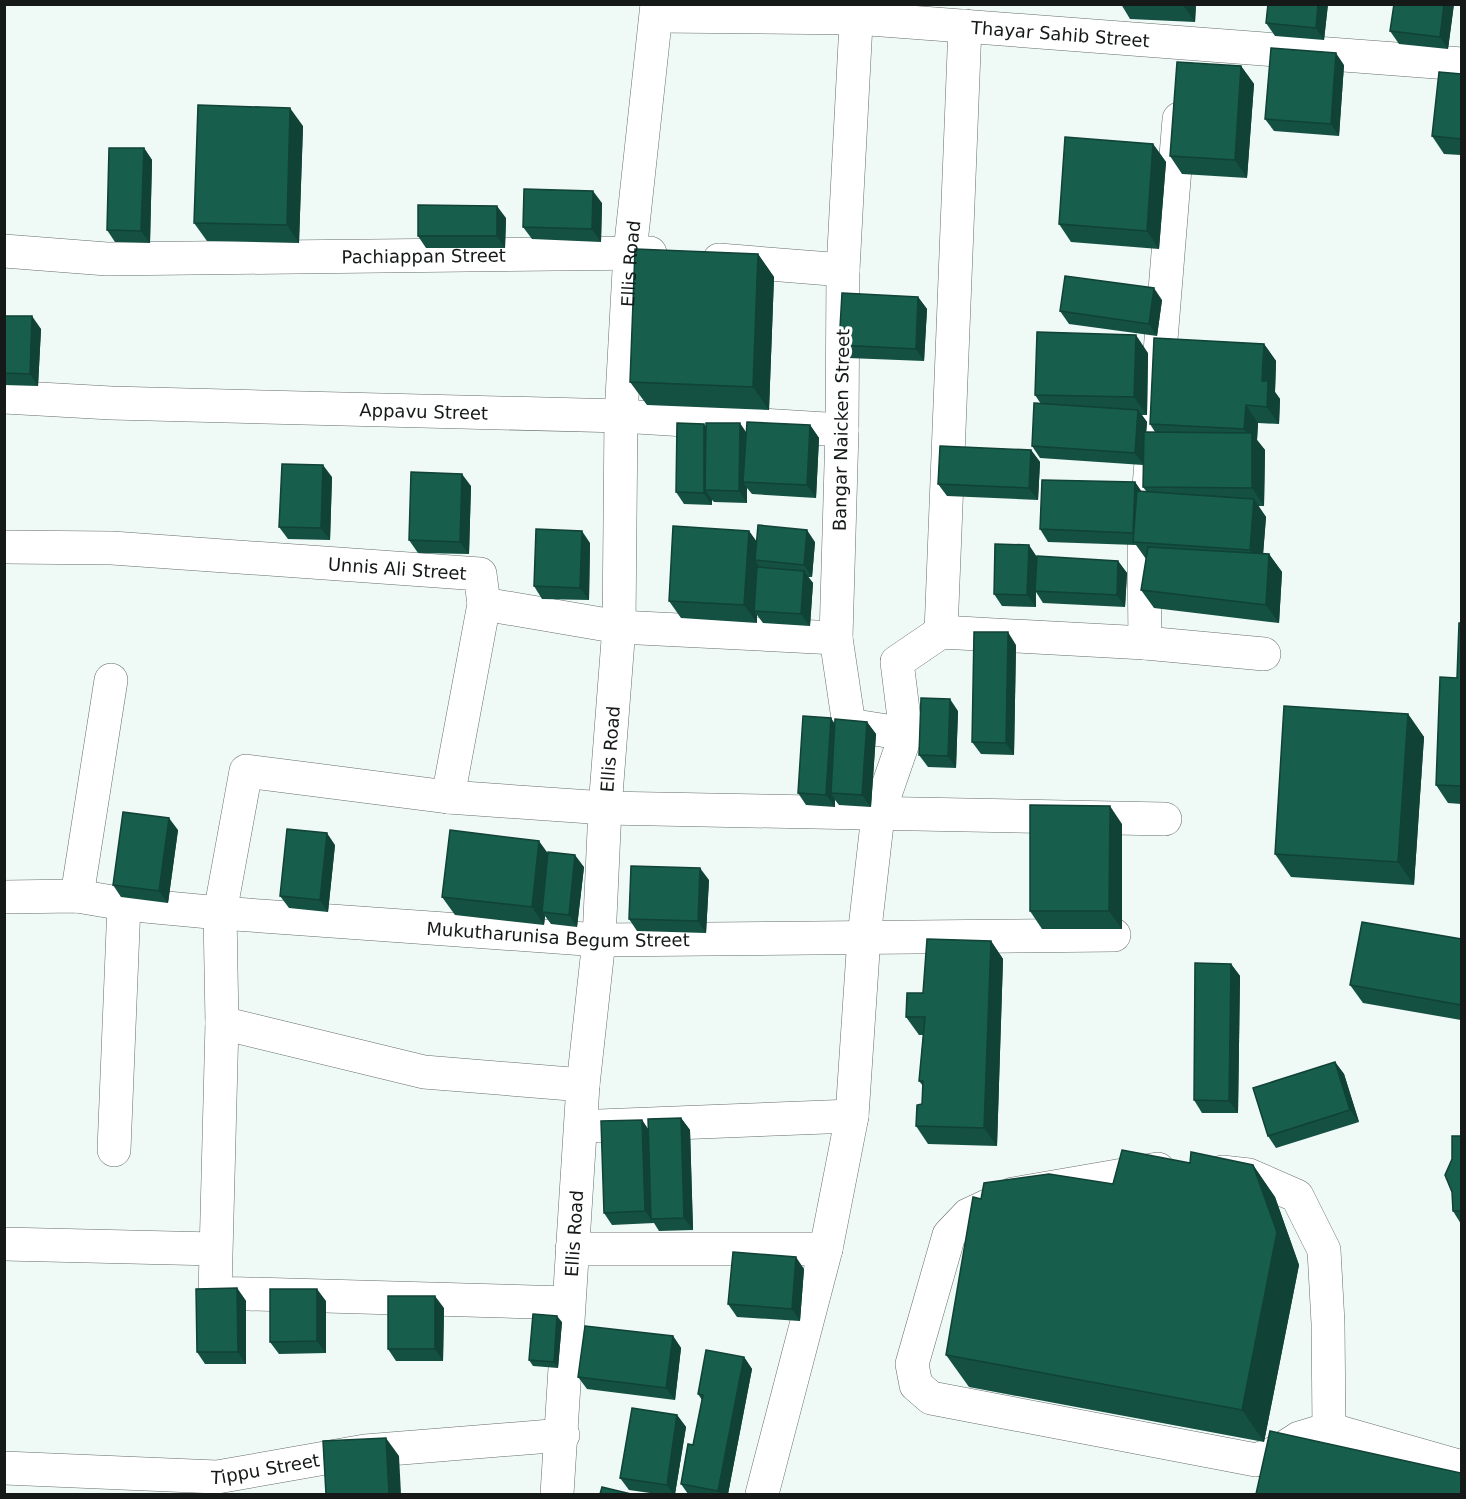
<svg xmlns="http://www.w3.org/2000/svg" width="1466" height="1499" font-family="'DejaVu Sans',sans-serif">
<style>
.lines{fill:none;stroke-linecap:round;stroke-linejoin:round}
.minor-casing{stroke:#656e6b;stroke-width:34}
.minor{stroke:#fff;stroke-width:33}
.wall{fill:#145142}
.shaded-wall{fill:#104236}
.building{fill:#175e4d;stroke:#104236;stroke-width:1.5}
.labels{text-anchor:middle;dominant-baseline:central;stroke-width:6;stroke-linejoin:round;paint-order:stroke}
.street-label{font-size:18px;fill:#151917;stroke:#fff}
</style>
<rect width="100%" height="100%" fill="#eff9f6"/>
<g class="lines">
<g class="minor-casing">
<g id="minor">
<path d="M 857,4 L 843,270 L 842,430 L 836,638 L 849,725 L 906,734"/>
<path id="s1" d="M 657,16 L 856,18 L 1462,64"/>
<path id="s2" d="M 4,251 L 107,259 L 650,253"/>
<path d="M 719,260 L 843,270"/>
<path id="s3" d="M 4,397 L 111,403 L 621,416 L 842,430"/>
<path id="s4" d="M 4,547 L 112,548 L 480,574 L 484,604 L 619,627 L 836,638"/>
<path d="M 941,632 L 965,26"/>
<path d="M 1145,643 L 1144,548 L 1179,119"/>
<path d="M 448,797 L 484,604"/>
<path d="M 77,896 L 111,680"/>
<path id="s5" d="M 4,897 L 77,896 L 124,904 L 220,913 L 599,940 L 1114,935"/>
<path d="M 222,1023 L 424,1072 L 583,1085"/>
<path d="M 599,1126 L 852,1116"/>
<path d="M 114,1150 L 124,904"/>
<path d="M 1158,1169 L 1013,1194 L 968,1215 L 949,1235 L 912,1364 L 916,1385 L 931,1398 L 1256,1460 L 1279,1451 L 1299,1438 L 1329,1429 L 1462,1467"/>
<path d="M 1222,1172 L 1249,1175 L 1297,1196 L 1324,1250 L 1328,1323 L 1329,1429"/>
<path d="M 4,1244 L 215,1249"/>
<path d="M 572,1249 L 826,1249"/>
<path d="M 568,1303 L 215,1293 L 222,1023 L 220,913 L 246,771 L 448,797 L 605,808 L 1165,819"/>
<path id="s6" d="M 4,1468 L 217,1477 L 365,1451 L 563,1435"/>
<path id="s7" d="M 557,1494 L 583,1085 L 599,940 L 605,808 L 619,627 L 621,416 L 630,252 L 657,4"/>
<path d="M 762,1494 L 826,1249 L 852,1116 L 864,937 L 878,815 L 906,734 L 897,662 L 941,632 L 1145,643 L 1264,654"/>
</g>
</g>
<use href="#minor" class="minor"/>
</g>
<g class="wall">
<path d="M 1121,4 L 1196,4 L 1195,22 L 1130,19 Z"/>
<path d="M 1268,4 L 1328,4 L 1324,40 L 1275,36 L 1266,23 Z"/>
<path d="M 1394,4 L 1454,4 L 1448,49 L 1399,44 L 1390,31 Z"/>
<path d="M 1344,65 L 1339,136 L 1274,131 L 1265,119 Z"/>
<path d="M 1241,66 L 1254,84 L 1247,178 L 1182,174 L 1170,156 Z"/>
<path d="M 1461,74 L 1461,155 L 1444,154 L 1432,136 Z"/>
<path d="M 303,126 L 299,243 L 207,241 L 194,223 Z"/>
<path d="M 1153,144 L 1166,162 L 1159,249 L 1071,242 L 1059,224 Z"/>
<path d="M 144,148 L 152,160 L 150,243 L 115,242 L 107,230 Z"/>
<path d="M 602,203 L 601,242 L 532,239 L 523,227 Z"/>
<path d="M 506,218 L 505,248 L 426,248 L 418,236 Z"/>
<path d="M 758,254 L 774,277 L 769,410 L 647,405 L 630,382 Z"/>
<path d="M 918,297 L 927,309 L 924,361 L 848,358 L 839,345 Z"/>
<path d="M 1162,300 L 1157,336 L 1069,324 L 1060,311 Z"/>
<path d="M 4,316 L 41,329 L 38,386 L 4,385 Z"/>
<path d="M 1264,344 L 1276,361 L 1275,392 L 1280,399 L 1279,424 L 1258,423 L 1257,440 L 1265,450 L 1264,506 L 1258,506 L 1266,517 L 1263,554 L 1269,554 L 1282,572 L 1279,623 L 1154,608 L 1141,590 L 1146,559 L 1136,545 L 1048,542 L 1040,529 L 1135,482 L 1141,491 L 1146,491 L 1143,487 L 1143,465 L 1040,458 L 1032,446 L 1041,404 L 1035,395 L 1148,353 L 1147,415 L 1142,415 L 1147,422 L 1146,432 L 1155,432 L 1150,424 Z"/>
<path d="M 810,425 L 819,438 L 816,498 L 752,494 L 747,488 L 747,503 L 714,502 L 712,500 L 712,505 L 684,504 L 676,492 L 706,426 L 746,433 Z"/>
<path d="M 1031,450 L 1040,462 L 1038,500 L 947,496 L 938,484 Z"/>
<path d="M 332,477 L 330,540 L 288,539 L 279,527 Z"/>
<path d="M 471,486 L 469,554 L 418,553 L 409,540 Z"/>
<path d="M 749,531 L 756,541 L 815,542 L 812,577 L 808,577 L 813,583 L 810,626 L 763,623 L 757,615 L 757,623 L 681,618 L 669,601 Z"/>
<path d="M 590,543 L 589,600 L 542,599 L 534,586 Z"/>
<path d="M 1037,557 L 1118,561 L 1127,573 L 1125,607 L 1043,603 L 1036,592 L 1036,607 L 1002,606 L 994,594 Z"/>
<path d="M 1461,623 L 1461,804 L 1448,803 L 1436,785 L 1457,678 Z"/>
<path d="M 1016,645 L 1014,755 L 981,754 L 972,742 Z"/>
<path d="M 958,711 L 956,768 L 928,767 L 919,755 Z"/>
<path d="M 1408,714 L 1424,737 L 1414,885 L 1291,877 L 1275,854 Z"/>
<path d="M 867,722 L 876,734 L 871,807 L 839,805 L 835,800 L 835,807 L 806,805 L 798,793 L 835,724 Z"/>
<path d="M 1122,824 L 1122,929 L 1042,929 L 1030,911 Z"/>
<path d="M 178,830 L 168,903 L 121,897 L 113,885 Z"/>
<path d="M 335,845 L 328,912 L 289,908 L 280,896 Z"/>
<path d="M 548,854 L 584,867 L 577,927 L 551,924 L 545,916 L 544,925 L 455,915 L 442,897 Z"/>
<path d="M 709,880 L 706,933 L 637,931 L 629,919 Z"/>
<path d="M 1461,939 L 1461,1020 L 1363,1003 L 1350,985 Z"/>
<path d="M 991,941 L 1003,959 L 997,1146 L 928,1144 L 916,1126 L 922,1104 L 923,1086 L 919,1081 L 923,1035 L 919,1035 L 906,1017 L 923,993 Z"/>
<path d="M 1231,964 L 1240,976 L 1238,1113 L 1202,1113 L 1194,1100 Z"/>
<path d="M 1335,1062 L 1344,1074 L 1359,1122 L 1276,1148 L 1268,1136 Z"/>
<path d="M 681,1118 L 690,1130 L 693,1230 L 659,1231 L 654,1223 L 612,1225 L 604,1213 L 642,1120 L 648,1129 Z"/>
<path d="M 1461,1136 L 1461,1224 L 1453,1211 Z"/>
<path d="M 1253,1165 L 1275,1197 L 1299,1265 L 1264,1442 L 969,1387 L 946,1355 L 981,1199 L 1113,1184 Z"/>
<path d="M 804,1269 L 800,1321 L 737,1317 L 728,1304 Z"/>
<path d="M 237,1288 L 246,1301 L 246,1364 L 205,1364 L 197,1352 Z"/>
<path d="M 326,1301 L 326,1353 L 279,1354 L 270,1342 Z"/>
<path d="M 444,1308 L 443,1361 L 396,1361 L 388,1349 Z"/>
<path d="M 562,1322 L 558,1368 L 533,1366 L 529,1360 Z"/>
<path d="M 673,1336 L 681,1348 L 675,1400 L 587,1389 L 578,1377 Z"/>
<path d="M 744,1357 L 752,1369 L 728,1494 L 688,1494 L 681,1484 L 693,1445 L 702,1400 L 698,1394 Z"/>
<path d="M 677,1415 L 686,1427 L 675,1494 L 657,1494 L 629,1490 L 620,1478 Z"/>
</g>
<g class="shaded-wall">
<path d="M 1196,4 L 1195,22 L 1183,5 Z"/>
<path d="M 1318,4 L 1328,4 L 1324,40 L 1316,28 Z"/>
<path d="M 1444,4 L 1454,4 L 1448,49 L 1440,37 Z"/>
<path d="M 1336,53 L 1344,65 L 1339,136 L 1331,124 Z"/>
<path d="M 1241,66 L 1254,84 L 1247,178 L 1235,160 Z"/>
<path d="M 290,108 L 303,126 L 299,243 L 287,225 Z"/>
<path d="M 1153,144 L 1166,162 L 1159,249 L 1147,231 Z"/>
<path d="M 144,148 L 152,160 L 150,243 L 141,231 Z"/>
<path d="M 593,191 L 602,203 L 601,242 L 592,229 Z"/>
<path d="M 497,206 L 506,218 L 505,248 L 497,236 Z"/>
<path d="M 758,254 L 774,277 L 769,410 L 753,387 Z"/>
<path d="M 1154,288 L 1162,300 L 1157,336 L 1149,324 Z"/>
<path d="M 918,297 L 927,309 L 924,361 L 916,349 Z"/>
<path d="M 32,316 L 41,329 L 38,386 L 30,374 Z"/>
<path d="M 1136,335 L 1148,353 L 1147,415 L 1134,397 Z"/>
<path d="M 1264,344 L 1276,361 L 1275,392 L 1280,399 L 1279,424 L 1267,407 L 1262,381 Z"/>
<path d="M 1246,405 L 1258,423 L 1257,440 L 1265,450 L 1264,506 L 1252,488 L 1252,440 L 1244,429 Z"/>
<path d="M 1138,410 L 1147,422 L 1144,465 L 1135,453 Z"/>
<path d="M 740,423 L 748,435 L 743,482 L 747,488 L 747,503 L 739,491 Z"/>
<path d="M 704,424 L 713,436 L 705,490 L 712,500 L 712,505 L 704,493 Z"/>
<path d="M 810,425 L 819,438 L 816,498 L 807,485 Z"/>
<path d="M 1031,450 L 1040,462 L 1038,500 L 1029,488 Z"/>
<path d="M 323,465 L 332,477 L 330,540 L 321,528 Z"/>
<path d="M 462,474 L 471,486 L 469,554 L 460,542 Z"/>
<path d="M 1135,482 L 1144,495 L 1140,542 L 1133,533 Z"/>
<path d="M 1254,499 L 1266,517 L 1262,568 L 1250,550 Z"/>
<path d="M 807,530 L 815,542 L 812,577 L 804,565 Z"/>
<path d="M 582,531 L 590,543 L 589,600 L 580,588 Z"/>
<path d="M 749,531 L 762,549 L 755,560 L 760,568 L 754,611 L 757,615 L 757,623 L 744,605 Z"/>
<path d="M 1029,545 L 1037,557 L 1035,591 L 1036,592 L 1036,607 L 1027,595 Z"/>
<path d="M 1269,554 L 1282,572 L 1279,623 L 1266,605 Z"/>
<path d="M 1118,561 L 1127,573 L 1125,607 L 1117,595 Z"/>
<path d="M 804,571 L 813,583 L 810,626 L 801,614 Z"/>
<path d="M 1008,632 L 1016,645 L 1014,755 L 1006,743 Z"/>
<path d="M 950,699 L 958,711 L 956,768 L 948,756 Z"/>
<path d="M 1408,714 L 1424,737 L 1414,885 L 1398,862 Z"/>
<path d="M 831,718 L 839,730 L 831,793 L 835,800 L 835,807 L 826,795 Z"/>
<path d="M 867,722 L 876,734 L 871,807 L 862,795 Z"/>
<path d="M 1110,806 L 1122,824 L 1122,929 L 1109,911 Z"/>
<path d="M 169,818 L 178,830 L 168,903 L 159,891 Z"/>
<path d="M 327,833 L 335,845 L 328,912 L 320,900 Z"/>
<path d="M 539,841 L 552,859 L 542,912 L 545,916 L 544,925 L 532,907 Z"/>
<path d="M 575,855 L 584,867 L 577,927 L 569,915 Z"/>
<path d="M 700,868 L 709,880 L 706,933 L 698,921 Z"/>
<path d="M 991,941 L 1003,959 L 997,1146 L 984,1128 Z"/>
<path d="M 1231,964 L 1240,976 L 1238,1113 L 1229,1101 Z"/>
<path d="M 1335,1062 L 1344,1074 L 1359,1122 L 1350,1110 Z"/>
<path d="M 681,1118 L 690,1130 L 693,1230 L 684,1218 Z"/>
<path d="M 642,1120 L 650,1132 L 651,1219 L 654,1223 L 645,1211 Z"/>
<path d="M 1253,1165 L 1275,1197 L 1299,1265 L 1264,1442 L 1242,1410 Z"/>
<path d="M 796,1257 L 804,1269 L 800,1321 L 792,1309 Z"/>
<path d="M 237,1288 L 246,1301 L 246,1364 L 238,1352 Z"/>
<path d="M 317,1289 L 326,1301 L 326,1353 L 317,1341 Z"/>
<path d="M 435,1296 L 444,1308 L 443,1361 L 435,1349 Z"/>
<path d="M 557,1316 L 562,1322 L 558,1368 L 554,1362 Z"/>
<path d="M 673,1336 L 681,1348 L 675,1400 L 666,1388 Z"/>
<path d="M 744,1357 L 752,1369 L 728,1494 L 721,1494 L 718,1491 Z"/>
<path d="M 677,1415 L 686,1427 L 675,1494 L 673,1494 L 667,1485 Z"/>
<path d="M 386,1438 L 399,1456 L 401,1494 L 389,1494 Z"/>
</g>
<g class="building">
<path d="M 1268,4 L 1318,4 L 1316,28 L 1266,23 Z"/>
<path d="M 1394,4 L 1444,4 L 1440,37 L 1390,31 Z"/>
<path d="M 1271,48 L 1336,53 L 1331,124 L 1265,119 Z"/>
<path d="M 1177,62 L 1241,66 L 1235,160 L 1170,156 Z"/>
<path d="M 1439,72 L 1461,74 L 1461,139 L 1432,136 Z"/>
<path d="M 198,105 L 290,108 L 287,225 L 194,223 Z"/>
<path d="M 1065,137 L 1153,144 L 1147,231 L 1059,224 Z"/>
<path d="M 109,148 L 144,148 L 141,231 L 107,230 Z"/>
<path d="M 524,189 L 593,191 L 592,229 L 523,227 Z"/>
<path d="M 418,205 L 497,206 L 497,236 L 418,236 Z"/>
<path d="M 635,249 L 758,254 L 753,387 L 630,382 Z"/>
<path d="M 1065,276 L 1154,288 L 1149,324 L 1060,311 Z"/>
<path d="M 842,293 L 918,297 L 916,349 L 839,345 Z"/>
<path d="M 4,316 L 32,316 L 30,374 L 4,373 Z"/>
<path d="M 1037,332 L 1136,335 L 1134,397 L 1035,395 Z"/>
<path d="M 1154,338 L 1264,344 L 1262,381 L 1268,381 L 1267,407 L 1246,405 L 1244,429 L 1150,424 Z"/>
<path d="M 1034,403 L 1138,410 L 1135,453 L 1032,446 Z"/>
<path d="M 747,422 L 810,425 L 807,485 L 743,482 Z"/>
<path d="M 677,423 L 704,424 L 704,493 L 676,492 Z"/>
<path d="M 706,423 L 740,423 L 739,491 L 705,490 Z"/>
<path d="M 1144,432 L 1252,433 L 1252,488 L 1143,487 Z"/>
<path d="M 940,446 L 1031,450 L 1029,488 L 938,484 Z"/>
<path d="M 282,464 L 323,465 L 321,528 L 279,527 Z"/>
<path d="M 411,472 L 462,474 L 460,542 L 409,540 Z"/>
<path d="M 1042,480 L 1135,482 L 1133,533 L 1040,529 Z"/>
<path d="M 1137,491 L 1254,499 L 1250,550 L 1133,542 Z"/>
<path d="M 758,525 L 807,530 L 804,565 L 755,560 Z"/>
<path d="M 673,526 L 749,531 L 744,605 L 669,601 Z"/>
<path d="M 536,529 L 582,531 L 580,588 L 534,586 Z"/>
<path d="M 995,544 L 1029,545 L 1027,595 L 994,594 Z"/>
<path d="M 1148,547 L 1269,554 L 1266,605 L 1141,590 Z"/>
<path d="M 1037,556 L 1118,561 L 1117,595 L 1035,591 Z"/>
<path d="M 757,567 L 804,571 L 801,614 L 754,611 Z"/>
<path d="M 1459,623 L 1461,623 L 1461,786 L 1436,785 L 1440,677 L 1457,678 Z"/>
<path d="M 974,632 L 1008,632 L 1006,743 L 972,742 Z"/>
<path d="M 921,698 L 950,699 L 948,756 L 919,755 Z"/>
<path d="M 1284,706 L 1408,714 L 1398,862 L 1275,854 Z"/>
<path d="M 803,716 L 831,718 L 826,795 L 798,793 Z"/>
<path d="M 835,719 L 867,722 L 862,795 L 831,793 Z"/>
<path d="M 1030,805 L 1110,806 L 1109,911 L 1030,911 Z"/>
<path d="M 123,812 L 169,818 L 159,891 L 113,885 Z"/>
<path d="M 287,829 L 327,833 L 320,900 L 280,896 Z"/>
<path d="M 450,830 L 539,841 L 532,907 L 442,897 Z"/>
<path d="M 548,852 L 575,855 L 569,915 L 542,912 Z"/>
<path d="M 631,866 L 700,868 L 698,921 L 629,919 Z"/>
<path d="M 1362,922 L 1461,939 L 1461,1005 L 1350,985 Z"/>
<path d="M 927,939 L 991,941 L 984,1128 L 916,1126 L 917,1105 L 922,1104 L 923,1081 L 919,1081 L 925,1017 L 906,1017 L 907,993 L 923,993 Z"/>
<path d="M 1195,963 L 1231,964 L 1229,1101 L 1194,1100 Z"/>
<path d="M 1335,1062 L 1350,1110 L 1268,1136 L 1253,1088 Z"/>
<path d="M 681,1118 L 684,1218 L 651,1219 L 648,1119 Z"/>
<path d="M 642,1120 L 645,1211 L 604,1213 L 601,1121 Z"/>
<path d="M 1452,1136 L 1461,1136 L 1461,1211 L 1453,1211 L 1452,1192 L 1445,1175 L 1452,1159 Z"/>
<path d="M 1122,1150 L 1190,1163 L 1191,1152 L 1253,1165 L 1277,1232 L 1242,1410 L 946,1355 L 973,1197 L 981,1199 L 984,1183 L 1049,1174 L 1113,1184 Z"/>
<path d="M 733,1252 L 796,1257 L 792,1309 L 728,1304 Z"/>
<path d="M 237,1288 L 238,1352 L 197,1352 L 196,1289 Z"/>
<path d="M 270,1289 L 317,1289 L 317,1341 L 270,1342 Z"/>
<rect x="388" y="1296" width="47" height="53"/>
<path d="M 533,1314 L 557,1316 L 554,1362 L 529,1360 Z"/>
<path d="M 585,1326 L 673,1336 L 666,1388 L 578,1377 Z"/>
<path d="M 706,1350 L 744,1357 L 718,1491 L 681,1484 L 688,1444 L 693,1445 L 703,1395 L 698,1394 Z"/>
<path d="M 632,1408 L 677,1415 L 667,1485 L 620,1478 Z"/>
<path d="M 1270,1431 L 1461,1473 L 1461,1494 L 1256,1494 Z"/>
<path d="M 386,1438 L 389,1494 L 326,1494 L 323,1441 Z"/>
<path d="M 602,1487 L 631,1494 L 600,1494 Z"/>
</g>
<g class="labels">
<g class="street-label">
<text stroke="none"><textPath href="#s1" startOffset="404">Thayar Sahib Street</textPath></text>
<text stroke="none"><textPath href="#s2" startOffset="420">Pachiappan Street</textPath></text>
<text stroke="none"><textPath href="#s7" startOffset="1233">Ellis Road</textPath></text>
<text stroke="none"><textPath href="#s3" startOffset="420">Appavu Street</textPath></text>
<text transform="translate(841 430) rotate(-89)">Bangar Naicken Street</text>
<text stroke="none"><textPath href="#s4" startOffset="394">Unnis Ali Street</textPath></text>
<text stroke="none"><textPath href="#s7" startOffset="747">Ellis Road</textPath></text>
<text stroke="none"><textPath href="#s5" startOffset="556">Mukutharunisa Begum Street</textPath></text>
<text stroke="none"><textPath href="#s7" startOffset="261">Ellis Road</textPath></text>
<text stroke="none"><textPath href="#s6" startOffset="262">Tippu Street</textPath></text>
</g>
</g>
<rect width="1466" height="1499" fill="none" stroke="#151917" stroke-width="12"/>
</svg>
